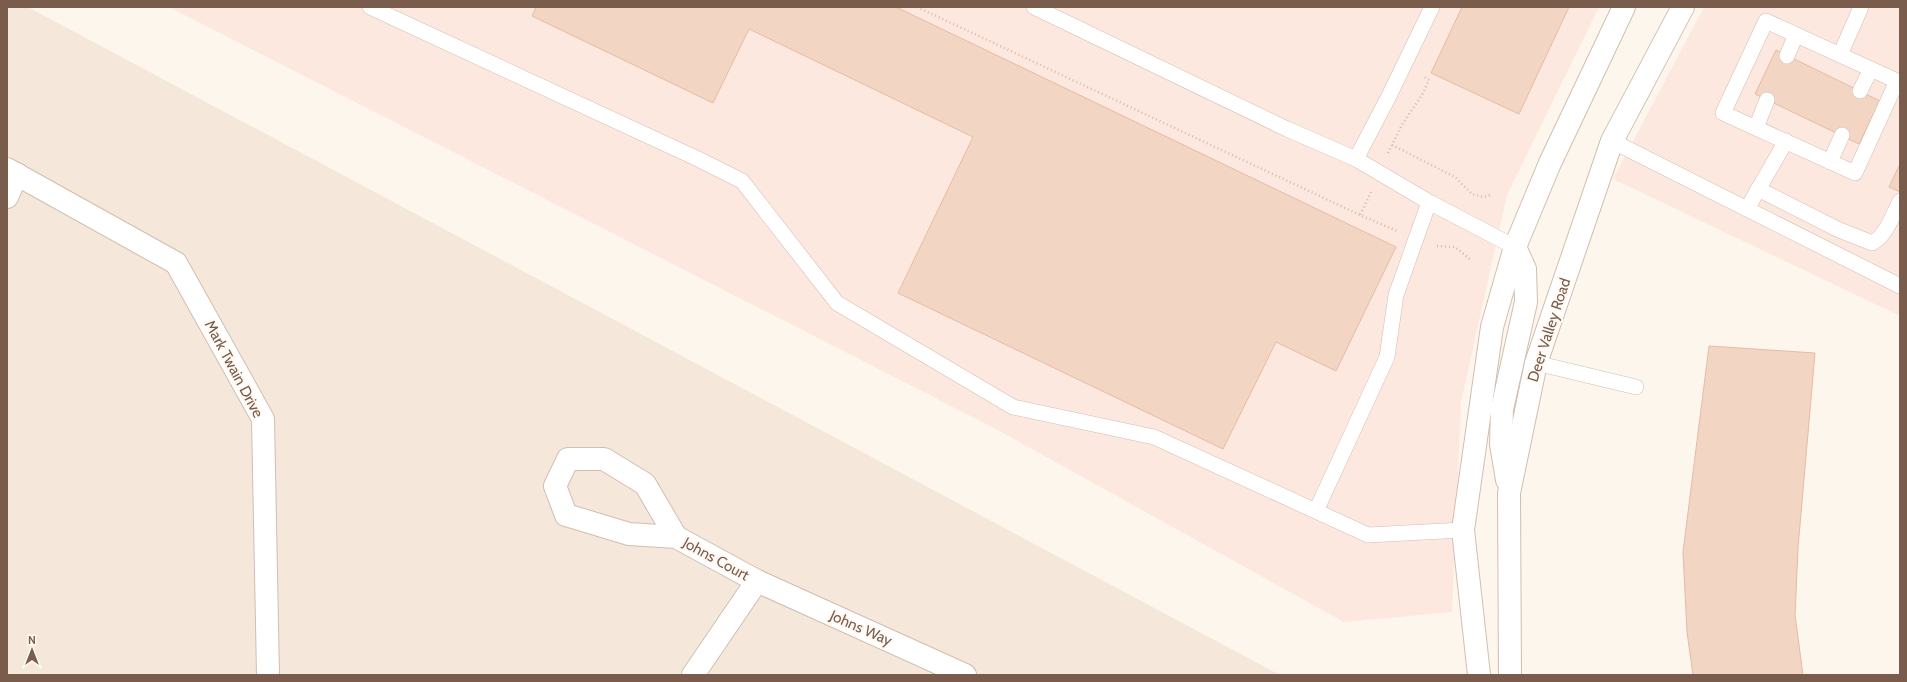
<svg xmlns="http://www.w3.org/2000/svg" width="1907" height="682" font-family="Cabin,sans-serif">
<style>
.residential{fill:#f5e8da}
.commercial{fill:#fde8e0}
.building{fill:#f3d5c3;stroke:#e6bba3}
.lines{fill:none;stroke-linecap:round;stroke-linejoin:round}
.service-casing{stroke:#d1beb0;stroke-width:16}
.minor-casing{stroke:#d1beb0;stroke-width:24}
.tertiary-casing{stroke:#d1beb0;stroke-width:24}
.path{stroke:#d9b8a5;stroke-width:2.5;stroke-dasharray:1 3;stroke-linecap:butt}
.service{stroke:#fff;stroke-width:15}
.minor{stroke:#fff;stroke-width:22}
.tertiary{stroke:#fff;stroke-width:22}
.labels{text-anchor:middle;dominant-baseline:central;stroke-width:4;stroke-linejoin:round;paint-order:stroke}
.street-label{font-size:15px;fill:#7a5c4d;stroke:#fffaf3}
</style>
<rect width="100%" height="100%" fill="#fdf6ec"/>
<path class="residential" d="M 7,7 L 28,7 L 1280,675 L 7,675 Z"/>
<g class="commercial">
<path d="M 169,7 L 1599,7 L 1507,195 L 1461,402 L 1452,612 L 1344,622 L 994,428 Z"/>
<path d="M 1704,7 L 1900,7 L 1900,316 L 1613,179 Z"/>
</g>
<g class="building">
<path d="M 536,7 L 896,7 L 1396,247 L 1336,371 L 1276,342 L 1223,449 L 898,293 L 973,137 L 749,29 L 713,103 L 532,16 Z"/>
<path d="M 1462,7 L 1569,7 L 1519,114 L 1431,73 Z"/>
<path d="M 1776,50 L 1880,101 L 1859,144 L 1755,94 Z"/>
<path d="M 1900,164 L 1900,192 L 1889,187 Z"/>
<path d="M 1709,346 L 1815,353 L 1798,548 L 1795,615 L 1803,675 L 1693,675 L 1687,632 L 1683,552 Z"/>
</g>
<g class="lines">
<g class="service-casing">
<g id="service">
<path d="M 370,7 L 698,159 L 742,181 L 837,303 L 1013,407 L 1154,437 L 1368,535 L 1463,530"/>
<path d="M 1034,7 L 1287,129 L 1356,159 L 1429,202 L 1515,247"/>
<path d="M 1766,21 L 1897,81 L 1855,173 L 1723,113 Z"/>
<path d="M 1840,55 L 1861,7"/>
<path d="M 1787,56 L 1796,35"/>
<path d="M 1860,91 L 1871,69"/>
<path d="M 1756,128 L 1767,100"/>
<path d="M 1612,141 L 1900,286"/>
<path d="M 1356,159 L 1389,96 L 1432,7"/>
<path d="M 1830,162 L 1842,135"/>
<path d="M 1758,189 L 1837,229 L 1872,243 C 1886,236 1893,215 1900,201"/>
<path d="M 1747,209 L 1786,141"/>
<path d="M 1536,363 L 1636,387"/>
<path d="M 1316,511 L 1387,357 L 1396,295 L 1429,202"/>
</g>
</g>
<g class="minor-casing">
<g id="minor">
<path d="M 7,169 L 176,263 L 263,419 L 268,675"/>
<path d="M 7,197 L 17,174"/>
<path d="M 676,537 L 645,484 L 604,459 L 568,459 L 555,486 L 566,515 L 629,534 L 676,537 L 757,581 L 965,675"/>
<path d="M 693,675 L 757,581"/>
</g>
</g>
<g class="tertiary-casing">
<g id="tertiary">
<path d="M 1507,480 L 1501,444 L 1502,409 L 1526,302 L 1525,269 L 1515,247"/>
<path d="M 1479,675 L 1463,530 L 1492,327 L 1515,247 L 1550,163 L 1624,7"/>
<path d="M 1510,675 L 1509,493 L 1536,363 L 1612,141 L 1683,7"/>
</g>
</g>
<g class="path">
<path d="M 917,7 L 1360,215"/>
<path d="M 1392,145 L 1455,177 L 1472,194 L 1483,197 L 1491,195"/>
<path d="M 1388,153 L 1403,123 L 1422,95 L 1429,80 L 1423,76"/>
<path d="M 1371,192 L 1360,215 L 1397,231"/>
<path d="M 1437,246 L 1455,247 L 1471,260"/>
</g>
<use href="#service" class="service"/>
<use href="#minor" class="minor"/>
<use href="#tertiary" class="tertiary"/>
</g>
<g class="labels">
<g class="street-label">
<text transform="translate(1549 330) rotate(-72)">Deer Valley Road</text>
<text transform="translate(234 369) rotate(62)">Mark Twain Drive</text>
<text transform="translate(716 559) rotate(29)">Johns Court</text>
<text transform="translate(861 628) rotate(24)">Johns Way</text>
</g>
</g>
<rect width="1907" height="682" fill="none" stroke="#7a5c4d" stroke-width="16"/>
<g transform="translate(32 650)" stroke="#fffaf3" stroke-width="3" paint-order="stroke">
<path d="M0-3L7 15L0 10L-7 15Z" fill="#7a5c4d"/>
<text y="-6" font-size="11" font-weight="bold" text-anchor="middle" fill="#7a5c4d">N</text>
</g>
</svg>
